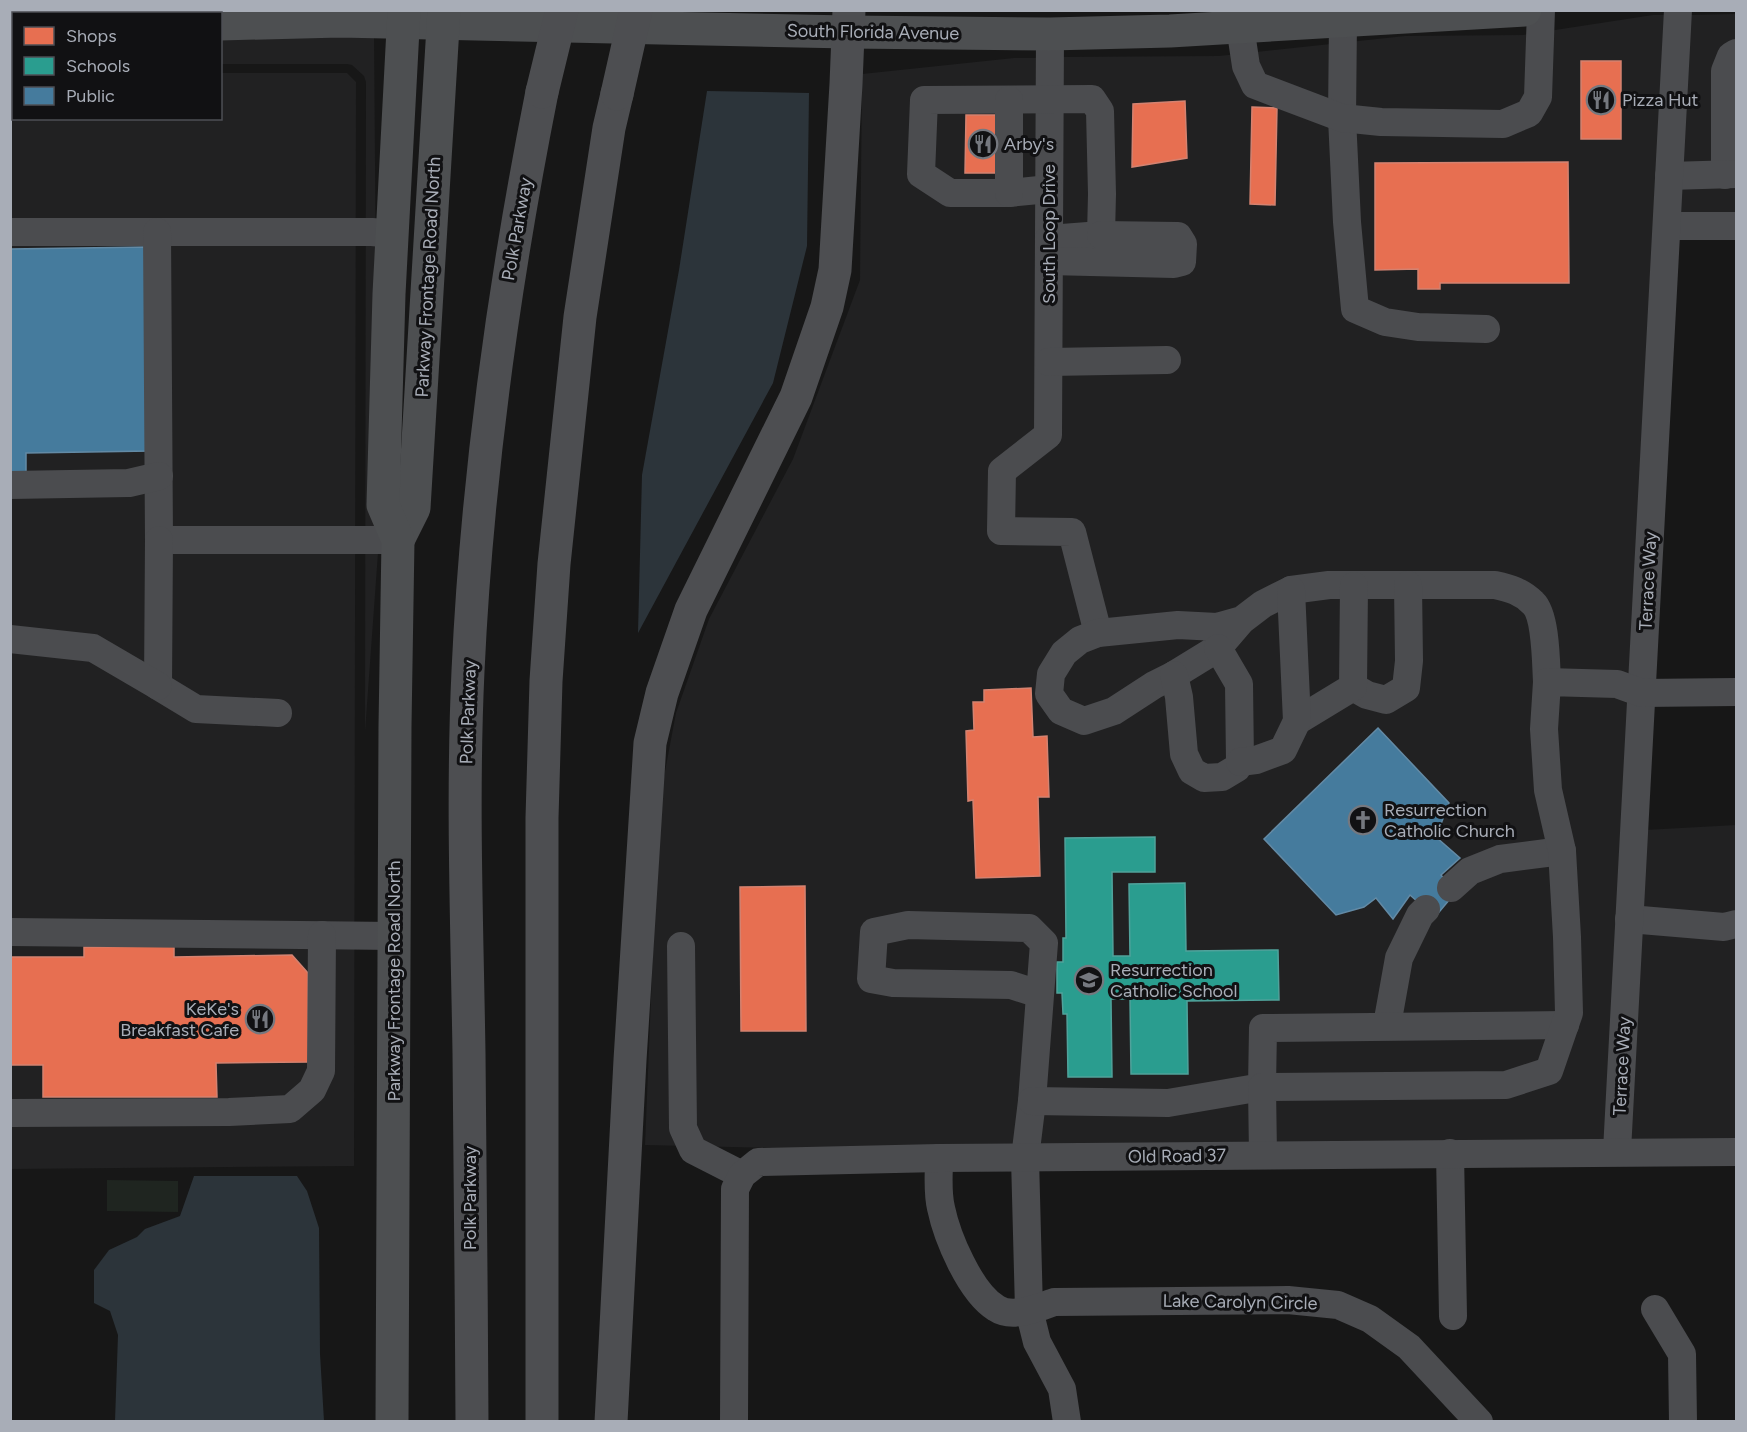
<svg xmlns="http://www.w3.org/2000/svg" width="1747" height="1432" font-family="Figtree,sans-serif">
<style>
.built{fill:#212122}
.green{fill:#1f2520}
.water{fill:#2c343a}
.shops{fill:#e76f51;stroke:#d48270;stroke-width:1.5}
.schools{fill:#2a9d8f;stroke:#50a29b;stroke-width:1.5}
.public{fill:#457b9d;stroke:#638aa5;stroke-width:1.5}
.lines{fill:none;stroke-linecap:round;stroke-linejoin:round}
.minor{stroke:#4b4c4f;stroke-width:28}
.major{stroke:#4d4f51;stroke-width:33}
.highway{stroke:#4d4e51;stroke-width:33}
.highway-bridge{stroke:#4d4e51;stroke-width:33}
.labels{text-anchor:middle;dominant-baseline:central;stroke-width:6;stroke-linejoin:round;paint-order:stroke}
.street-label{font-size:18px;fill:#a8adb7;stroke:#111113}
.poi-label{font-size:18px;fill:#a8adb7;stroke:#111113;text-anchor:start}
</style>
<rect width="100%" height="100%" fill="#171717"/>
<g class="built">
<path d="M 10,11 L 382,11 L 220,14 L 14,14 Z"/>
<path d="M 1736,14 L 1736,213 L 1679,214 L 1689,15 Z"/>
<path d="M 1653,15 L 1666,15 L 1606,1141 L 816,1149 L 645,1145 L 659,803 L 676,713 L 709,619 L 793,459 L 860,280 L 862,74 L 1014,58 L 1038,58 L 1037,445 L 1059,445 L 1061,57 L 1219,56 L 1405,36 L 1523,35 Z"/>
<path d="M 374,32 L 378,553 L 365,732 L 366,82 L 364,76 L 352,65 L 347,64 L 221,64 L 220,34 Z"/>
<path d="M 10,72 L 13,72 L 14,118 L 220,118 L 221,73 L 347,73 L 356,82 L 354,1166 L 11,1169 Z"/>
<path d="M 1736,825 L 1736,1142 L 1629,1141 L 1645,830 Z"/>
</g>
<path class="green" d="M 107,1180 L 178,1181 L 178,1212 L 107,1211 Z"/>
<g class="water">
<path d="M 707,91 L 809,93 L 807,246 L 773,383 L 638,633 L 642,475 L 679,270 Z"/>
<path d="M 194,1176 L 297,1176 L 307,1191 L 319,1228 L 320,1354 L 324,1421 L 115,1421 L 118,1335 L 110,1311 L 94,1303 L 94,1270 L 109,1250 L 137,1237 L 145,1229 L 180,1216 Z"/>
</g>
<g class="shops">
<rect x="1581" y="61" width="40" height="78"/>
<path d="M 1185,101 L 1187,158 L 1132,167 L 1133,104 Z"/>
<path d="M 1252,107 L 1277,108 L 1275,205 L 1250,204 Z"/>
<path d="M 966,115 L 997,115 L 997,173 L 965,173 Z"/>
<path d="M 1568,162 L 1569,283 L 1440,283 L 1440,289 L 1418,289 L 1418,269 L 1375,270 L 1375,163 Z"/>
<path d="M 1031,688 L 1033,737 L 1047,736 L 1049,797 L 1038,797 L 1040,876 L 976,878 L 973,800 L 968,801 L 966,731 L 974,730 L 973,702 L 984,702 L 984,690 Z"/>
<path d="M 805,886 L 806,1031 L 741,1031 L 740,887 Z"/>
<path d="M 174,946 L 174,957 L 292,955 L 308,973 L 308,1062 L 216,1063 L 217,1097 L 43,1097 L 43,1065 L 10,1065 L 10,957 L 84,957 L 84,947 Z"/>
</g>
<path class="schools" d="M 1155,837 L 1155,872 L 1112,872 L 1113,956 L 1130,956 L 1129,884 L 1185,883 L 1186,951 L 1278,950 L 1279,1000 L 1187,1001 L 1188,1074 L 1131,1074 L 1130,999 L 1111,999 L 1112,1077 L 1068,1077 L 1067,1014 L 1063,1014 L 1062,993 L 1057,993 L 1057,962 L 1063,962 L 1063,938 L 1066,938 L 1065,838 Z"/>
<g class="public">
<path d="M 146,247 L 150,451 L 26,453 L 26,477 L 10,477 L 10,249 Z"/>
<path d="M 1378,728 L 1449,803 L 1436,837 L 1460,858 L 1441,875 L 1455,893 L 1435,917 L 1410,895 L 1393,919 L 1376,898 L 1364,907 L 1336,915 L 1264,839 Z"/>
</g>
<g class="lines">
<g class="minor">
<path d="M 1343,20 L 1342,118 L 1347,222 L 1355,309 L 1385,322 L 1418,327 L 1486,329"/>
<path d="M 1240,26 L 1246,66 L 1255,85 L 1342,118 L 1381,122 L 1503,124 L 1529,113 L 1538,97 L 1541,10"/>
<path d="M 1050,34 L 1048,435 L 1002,471 L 1001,531 L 1072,532 L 1098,633"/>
<path d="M 10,83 L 14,83"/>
<path d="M 1725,175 L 1725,71 L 1731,56 L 1736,53"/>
<path d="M 1669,176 L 1736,174"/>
<path d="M 1049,189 L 1009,193 L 950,193 L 921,174 L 924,100 L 1092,99 L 1100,111 L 1102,194 L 1101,235 L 1049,239"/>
<path d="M 1009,193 L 1009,100"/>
<path d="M 1667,226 L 1736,226"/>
<path d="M 10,232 L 372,232 L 393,234"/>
<path d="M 157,232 L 159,540 L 398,540"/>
<path d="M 1049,261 L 1174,264 L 1182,262 L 1183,244 L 1178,236 L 1101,235"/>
<path d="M 1049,362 L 1167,360"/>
<path d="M 10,485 L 129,483 L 159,476"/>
<path d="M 159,540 L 158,686 L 196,709 L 278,713"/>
<path d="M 1242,620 L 1217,627 L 1178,625 L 1098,633 L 1080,640 L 1064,653 L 1051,674 L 1049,694 L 1061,711 L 1084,721 L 1114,711 L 1154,685 L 1174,675 L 1218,648 L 1242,620 L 1263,604 L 1291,590 L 1329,585 L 1495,585 C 1510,588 1522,592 1533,603 C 1546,615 1546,664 1547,682"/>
<path d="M 10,639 L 93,648 L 158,686"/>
<path d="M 1174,675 L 1179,697 L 1184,754 L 1192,771 L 1204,778 L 1222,777 L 1237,768 L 1240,762 L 1239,684 L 1218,648"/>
<path d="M 1353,687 L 1367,695 L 1386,700 L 1406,688 L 1409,661 L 1408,585"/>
<path d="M 1297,721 L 1353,687 L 1354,586"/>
<path d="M 1240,762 L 1256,760 L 1283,750 L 1297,721 L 1291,590"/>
<path d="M 1451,888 L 1470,871 L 1500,859 L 1562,851"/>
<path d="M 1629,919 L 1724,927 L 1736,924"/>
<path d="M 10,932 L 395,936"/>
<path d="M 681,946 L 683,1128 L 693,1150 L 742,1175"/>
<path d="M 1039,994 L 1011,985 L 893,983 L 871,979 L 874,932 L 908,925 L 1029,928 L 1044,943 L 1032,1101 L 1025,1158 L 1029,1310 L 1037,1342 L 1062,1389 L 1067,1422"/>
<path d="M 1387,1025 L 1399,958 L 1420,915 L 1426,909"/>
<path d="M 1032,1101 L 1168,1103 L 1262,1087 L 1263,1028 L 1565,1025"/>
<path d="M 10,1113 L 229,1112 L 290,1109 L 312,1090 L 321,1071 L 322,935"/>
<path d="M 1617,1151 L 1678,10"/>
<path d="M 1450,1153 L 1453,1316"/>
<path d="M 1263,1155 L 1262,1087 L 1506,1085 L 1549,1071 L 1569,1013 L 1567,937 L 1562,851 L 1548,790 L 1544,729 L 1547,682 L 1617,684 L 1642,693 L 1736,692"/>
<path d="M 939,1158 C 939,1174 937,1192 941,1208 C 947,1237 970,1292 996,1308 C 1012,1319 1038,1308 1054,1302 L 1288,1300 L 1338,1305 L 1370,1319 L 1409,1347 L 1479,1422"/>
<path d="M 1655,1309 L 1682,1354 L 1683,1422"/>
<path d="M 734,1422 L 735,1189 L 742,1175 L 758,1162 L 939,1158 L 1736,1152"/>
</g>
<g class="major">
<path d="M 220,24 L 340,21 L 848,32 L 1050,34 L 1170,31 L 1525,10"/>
<path d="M 10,26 L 14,26"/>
<path d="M 398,540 L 414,508 L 444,10"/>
<path d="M 392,1422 L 395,726 L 398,540 L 383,505 L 389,294 L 404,10"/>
</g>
<g class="highway">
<path d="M 472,1422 C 471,1299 471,1176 469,1053 C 467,925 462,798 468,671 C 477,476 504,283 542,92"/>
<path d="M 542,1422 L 542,818 L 546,681 L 554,564 L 580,317 L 609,128 L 617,94"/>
<path d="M 611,1422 L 630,1060 L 650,743 L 662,693 L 691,610 L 796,397 L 827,307 L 835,270 L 846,84 L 849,10"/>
</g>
<g class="highway-bridge">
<path d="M 542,92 L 562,10"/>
<path d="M 617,94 L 636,10"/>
</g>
</g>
<defs>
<g id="restaurant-ring" transform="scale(1.5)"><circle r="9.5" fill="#111113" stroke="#75787f" stroke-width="1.5"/><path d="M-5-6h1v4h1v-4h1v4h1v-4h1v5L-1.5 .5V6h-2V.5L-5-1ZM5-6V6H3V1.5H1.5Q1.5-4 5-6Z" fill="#75787f"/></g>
<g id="church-ring" transform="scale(1.5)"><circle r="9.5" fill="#111113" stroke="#75787f" stroke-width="1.5"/><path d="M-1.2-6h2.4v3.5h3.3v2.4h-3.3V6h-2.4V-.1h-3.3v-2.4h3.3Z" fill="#75787f"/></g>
<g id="school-ring" transform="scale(1.5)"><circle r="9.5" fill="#111113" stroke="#75787f" stroke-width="1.5"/><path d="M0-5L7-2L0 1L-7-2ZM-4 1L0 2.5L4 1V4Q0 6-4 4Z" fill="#75787f"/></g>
</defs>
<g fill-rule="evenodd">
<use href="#restaurant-ring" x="1601" y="100"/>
<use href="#restaurant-ring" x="983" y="144"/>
<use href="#church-ring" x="1363" y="820"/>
<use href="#school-ring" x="1089" y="980"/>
<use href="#restaurant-ring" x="260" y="1019"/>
</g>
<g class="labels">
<g class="street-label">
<text transform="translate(873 32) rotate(1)">South Florida Avenue</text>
<text transform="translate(517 229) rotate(-80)">Polk Parkway</text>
<text transform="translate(1049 234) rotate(-90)">South Loop Drive</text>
<text transform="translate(428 277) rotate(-87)">Parkway Frontage Road North</text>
<text transform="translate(1648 581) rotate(-87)">Terrace Way</text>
<text transform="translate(468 712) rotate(-88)">Polk Parkway</text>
<text transform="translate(394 981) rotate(-90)">Parkway Frontage Road North</text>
<text transform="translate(1622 1066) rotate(-87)">Terrace Way</text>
<text transform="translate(1177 1156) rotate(-1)">Old Road 37</text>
<text transform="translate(470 1198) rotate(-90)">Polk Parkway</text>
<text transform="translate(1240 1302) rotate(1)">Lake Carolyn Circle</text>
</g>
<g class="poi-label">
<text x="1622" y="100">Pizza Hut</text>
<text x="1004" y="144">Arby's</text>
<text x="1384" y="810">Resurrection<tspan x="1384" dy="21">Catholic Church</tspan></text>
<text x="1110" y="970">Resurrection<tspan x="1110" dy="21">Catholic School</tspan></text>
<text x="239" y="1009" text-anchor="end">KeKe's<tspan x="239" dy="21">Breakfast Cafe</tspan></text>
</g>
</g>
<rect width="1747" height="1432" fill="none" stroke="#a8adb7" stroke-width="24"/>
<rect x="12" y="12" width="210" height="108" fill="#111113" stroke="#4d4f55" stroke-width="1.5"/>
<rect x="24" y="27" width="30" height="18" fill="#e76f51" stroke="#4d4f55" stroke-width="1.5"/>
<text x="66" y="42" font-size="18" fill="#a8adb7">Shops</text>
<rect x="24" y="57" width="30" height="18" fill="#2a9d8f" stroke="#4d4f55" stroke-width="1.5"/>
<text x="66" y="72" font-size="18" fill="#a8adb7">Schools</text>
<rect x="24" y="87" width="30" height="18" fill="#457b9d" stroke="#4d4f55" stroke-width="1.5"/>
<text x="66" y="102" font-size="18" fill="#a8adb7">Public</text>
</svg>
